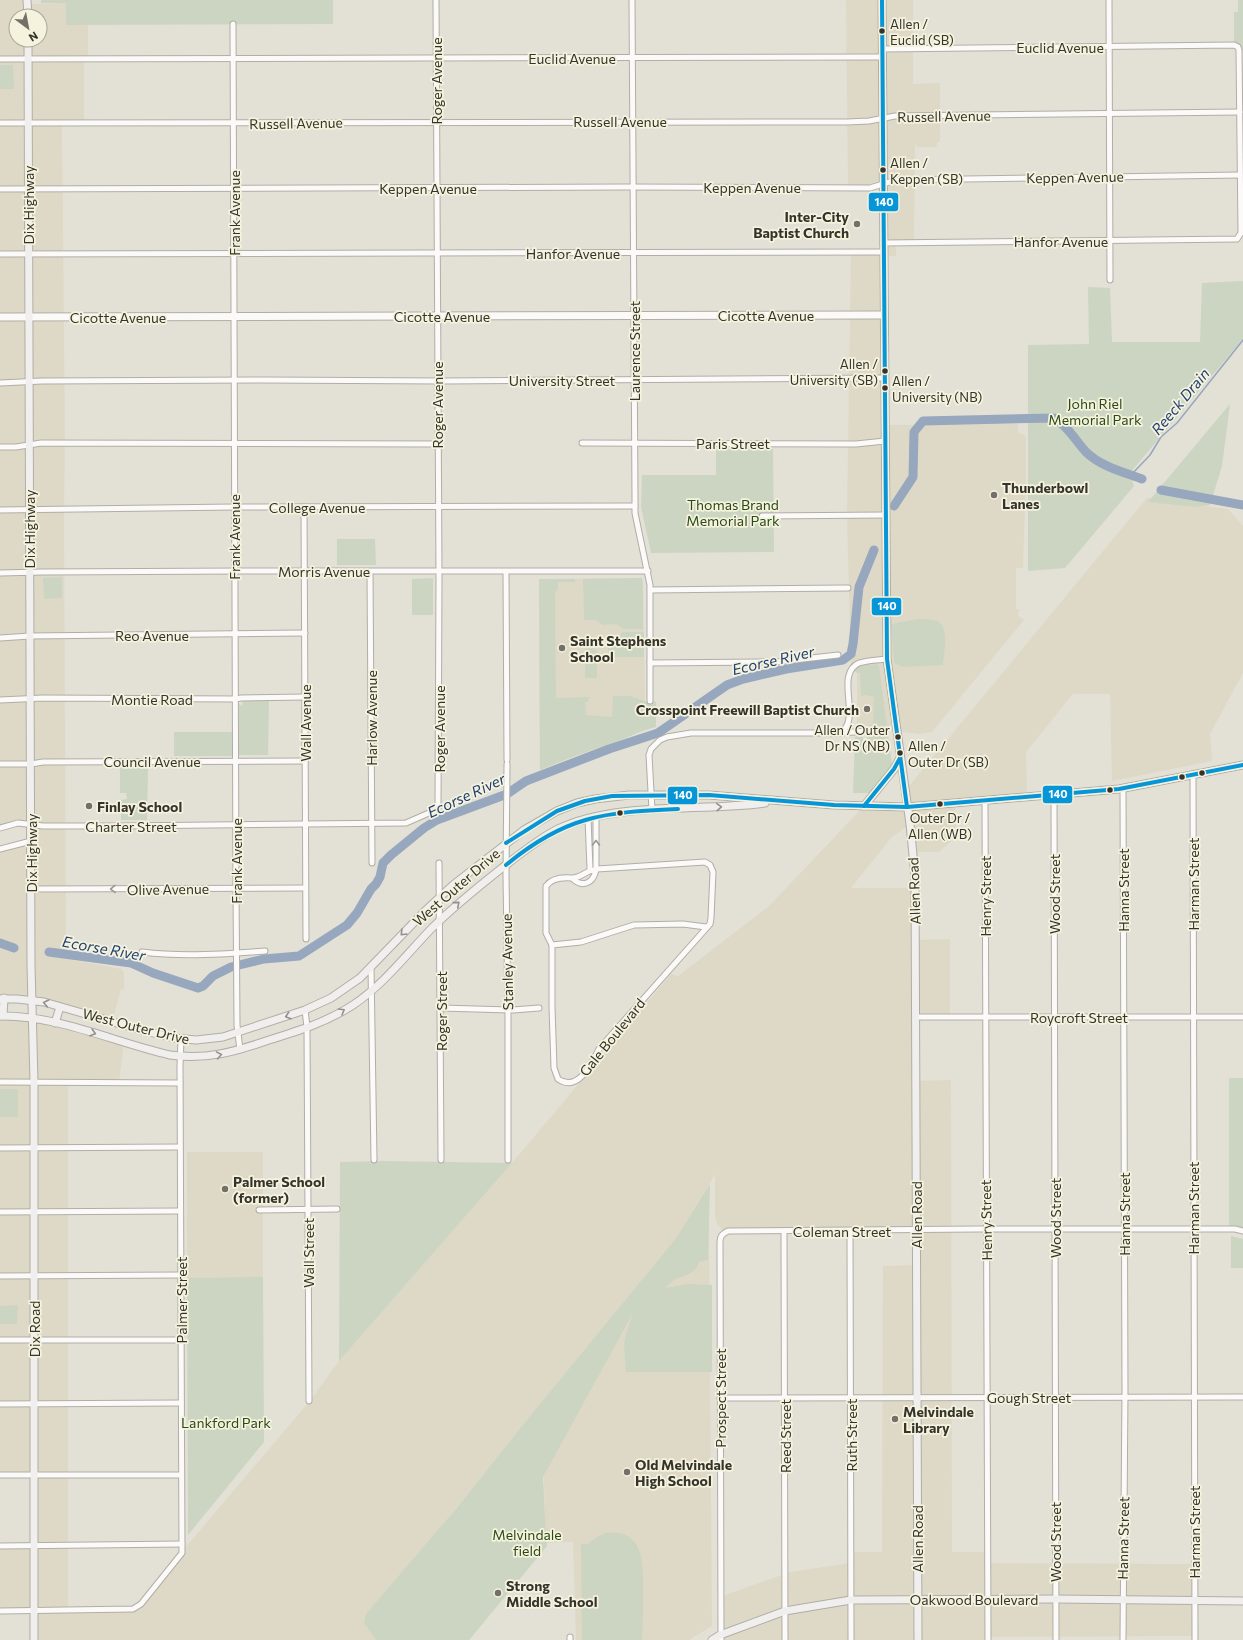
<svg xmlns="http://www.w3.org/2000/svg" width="1243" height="1640" font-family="Commissioner,sans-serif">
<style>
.built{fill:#ded9c6;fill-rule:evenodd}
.green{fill:#ccd5c2}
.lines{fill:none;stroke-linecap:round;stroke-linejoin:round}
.stream{stroke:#97a7be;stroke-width:1.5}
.river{stroke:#97a7be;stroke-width:9}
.minor-casing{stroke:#b0aea7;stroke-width:7}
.tertiary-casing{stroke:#b0aea7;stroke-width:9}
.secondary-casing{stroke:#b0aea7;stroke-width:9}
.minor{stroke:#fbfaf9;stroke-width:5}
.tertiary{stroke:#fbfaf9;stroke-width:7}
.secondary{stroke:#f1eeee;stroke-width:7}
.bus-1-casing{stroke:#f5f2de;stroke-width:7}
.bus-1{stroke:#0696d7;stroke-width:4}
.oneway{stroke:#93918d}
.oneway2{stroke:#989792}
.bus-dot{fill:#35342c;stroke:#f5f2de;stroke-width:1.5}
.poi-dot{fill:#727068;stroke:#f5f2de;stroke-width:1.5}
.labels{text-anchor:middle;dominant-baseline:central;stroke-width:3.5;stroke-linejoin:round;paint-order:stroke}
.bus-label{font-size:13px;fill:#35342c;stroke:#f5f2de;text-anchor:start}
.street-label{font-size:14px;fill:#35342c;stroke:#f5f2de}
.poi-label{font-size:14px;font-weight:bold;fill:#35342c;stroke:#f5f2de;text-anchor:start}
.park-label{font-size:14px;fill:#284b15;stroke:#f5f2de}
.water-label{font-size:15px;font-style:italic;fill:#224172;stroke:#f5f2de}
.line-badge{stroke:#f5f2de;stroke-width:1.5}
.badge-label{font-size:11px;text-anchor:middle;font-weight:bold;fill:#fff}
</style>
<rect width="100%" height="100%" fill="#e3e0d6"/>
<g class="built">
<path d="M 0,0 L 27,0 L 28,4 L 66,3 L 66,25 L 88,25 L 88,58 L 84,59 L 84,123 L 62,123 L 65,440 L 64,513 L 66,946 L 67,959 L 122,969 L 124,975 L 124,990 L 121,989 L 112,1022 L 44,1002 L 0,999 L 0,849 L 31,841 L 31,825 L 18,823 L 0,828 ZM 16,16 L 40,16 L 40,40 L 16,40 Z"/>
<path d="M 846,0 L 913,0 L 913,84 L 940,83 L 940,142 L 937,142 L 937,146 L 935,147 L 917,147 L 917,145 L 915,145 L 914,243 L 896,243 L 896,256 L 884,256 L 884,425 L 1018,424 L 1018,433 L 1023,434 L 1026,438 L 1026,477 L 1023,568 L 1016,568 L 1016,609 L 1019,609 L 1018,616 L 1024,620 L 932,732 L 926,733 L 919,734 L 857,726 L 857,670 L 853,668 L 851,670 L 847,516 L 851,252 L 883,252 L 883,184 L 870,188 L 848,187 Z"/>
<path d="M 1147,498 L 1228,509 L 1243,526 L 1243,673 L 1210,734 L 1212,761 L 1112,781 L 1110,694 L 1073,694 L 1026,752 L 1027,797 L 955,803 L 956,836 L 954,839 L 939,852 L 921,852 L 913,854 L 910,824 L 891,838 L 851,888 L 915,888 L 916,940 L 950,939 L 950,1017 L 916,1017 L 916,1081 L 951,1080 L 952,1552 L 987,1552 L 988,1563 L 1194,1564 L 1195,1636 L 988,1637 L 988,1640 L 721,1640 L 720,1597 L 790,1572 L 850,1563 L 850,1552 L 882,1552 L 883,1266 L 916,1265 L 916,1230 L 724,1233 L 717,1223 L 715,1216 L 715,1174 L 694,1212 L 677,1237 L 530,1416 L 364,1623 L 376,1640 L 34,1640 L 34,1611 L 0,1611 L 0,1546 L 33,1546 L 34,1476 L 0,1475 L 0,1016 L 17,1016 L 124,1043 L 119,1082 L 68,1082 L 68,1610 L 133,1609 L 309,1402 L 339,1361 L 512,1163 L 671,974 L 678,976 L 768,907 L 864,806 L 907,807 L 905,791 Z"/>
<path d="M 642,578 L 643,585 L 645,701 L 643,730 L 624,739 L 573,756 L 540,770 L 539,579 Z"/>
<path d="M 187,1152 L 263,1152 L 263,1277 L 187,1278 Z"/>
<path d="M 709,1227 L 712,1626 L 689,1640 L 576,1640 L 573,1542 L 547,1543 L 547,1546 L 469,1640 L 452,1640 L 545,1517 L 542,1408 Z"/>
</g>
<g class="green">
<path d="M 41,0 L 333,0 L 333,24 L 66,25 L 66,3 L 41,3 Z"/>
<path d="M 1238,0 L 1243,0 L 1243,115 L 1243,51 L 1239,44 L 1234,42 L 1234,12 L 1238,12 Z"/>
<path d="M 0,65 L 13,65 L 14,89 L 0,89 Z"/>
<path d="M 1243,281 L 1243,339 L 1129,474 L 1134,486 L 1065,568 L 1028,571 L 1028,345 L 1089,344 L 1088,287 L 1110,288 L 1112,342 L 1200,342 L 1202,283 Z"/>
<path d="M 1230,404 L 1222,466 L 1210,505 L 1196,507 L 1148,502 Z"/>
<path d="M 716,449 L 773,449 L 774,552 L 651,553 L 641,507 L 642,475 L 716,475 Z"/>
<path d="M 337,539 L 375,539 L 376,565 L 337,565 Z"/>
<path d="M 62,577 L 62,598 L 44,599 L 43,578 Z"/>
<path d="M 433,578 L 433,615 L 412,615 L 412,579 Z"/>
<path d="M 642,578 L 643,585 L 643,629 L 623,629 L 616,624 L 603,625 L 596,620 L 584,620 L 583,579 Z"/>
<path d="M 539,579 L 575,579 L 575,582 L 558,582 L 558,590 L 555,592 L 556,698 L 589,697 L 588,702 L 585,702 L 586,715 L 612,717 L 613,696 L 630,696 L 648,702 L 655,701 L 656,703 L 656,727 C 643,730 633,735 621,740 C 594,749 567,759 540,770 Z"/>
<path d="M 918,619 C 923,619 929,619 934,620 C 951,623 944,653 943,665 L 903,667 L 894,663 L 891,624 Z"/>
<path d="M 623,632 L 644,632 L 644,657 L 610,657 L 605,639 L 609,634 L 616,637 Z"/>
<path d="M 585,649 L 594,649 L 603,656 L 602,659 L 597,659 L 597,678 L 585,678 Z"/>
<path d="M 876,664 L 879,666 L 892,764 L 891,768 L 870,793 L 853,793 L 855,737 L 861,734 L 863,738 L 862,746 L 868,746 L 867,739 L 869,725 L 873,724 L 874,697 L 866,695 L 861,696 L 860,673 L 854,672 L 859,666 Z"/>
<path d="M 243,701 L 269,701 L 268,755 L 239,755 L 239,704 L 242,706 Z"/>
<rect x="174" y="732" width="58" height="24"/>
<path d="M 120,767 L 148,767 L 147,820 L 121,820 L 121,800 L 127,799 L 126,793 L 120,793 Z"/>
<path d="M 1229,1078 L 1243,1078 L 1243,1228 L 1229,1226 Z"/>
<rect x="0" y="1089" width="18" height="28"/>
<path d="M 385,1161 L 512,1163 L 339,1361 L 340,1162 Z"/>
<path d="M 710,1184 L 708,1260 L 699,1262 C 695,1275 686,1274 676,1279 C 672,1281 668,1285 665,1288 L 688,1284 L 712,1285 L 712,1372 L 626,1372 L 624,1344 L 626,1334 L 633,1313 L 543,1477 L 546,1536 L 547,1546 L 469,1640 L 376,1640 L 364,1623 L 366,1614 L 455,1510 L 530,1416 L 677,1237 Z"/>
<path d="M 1231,1236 L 1243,1239 L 1243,1268 L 1231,1268 Z"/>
<path d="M 263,1277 L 264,1442 L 188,1535 L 187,1278 Z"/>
<path d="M 18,1305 L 17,1324 L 0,1324 L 0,1306 Z"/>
<path d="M 605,1533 C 646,1528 643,1566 643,1594 C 643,1609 643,1625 642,1640 L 582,1640 L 581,1544 L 588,1544 L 595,1538 Z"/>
</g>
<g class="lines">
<path class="stream" d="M 1131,475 L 1150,455 L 1161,437 L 1177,423 L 1243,340"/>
<g class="river">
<path d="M 1161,490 L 1243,505"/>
<path d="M 894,506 L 913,477 L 914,432 L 923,421 L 1054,418 C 1068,426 1075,440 1086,452 C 1100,466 1123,472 1142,479"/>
<path d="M 0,943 L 14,948"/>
<path d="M 49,952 L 131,963 L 153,973 L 198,988 L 203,986 L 213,976 L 231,967 L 264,959 L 299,956 L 347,925 L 357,913 L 371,889 L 376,884 L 380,877 L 383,863 L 391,855 L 424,828 L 437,820 L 507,794 L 526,781 L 609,749 L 658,733 L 727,685 L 743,679 L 786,669 L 843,660 L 851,654 L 853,644 L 859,587 L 874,550"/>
</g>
<g class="minor-casing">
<g id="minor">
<path d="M 632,0 L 635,498 L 635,513 L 650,585 L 650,701"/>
<path d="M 1109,0 L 1110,280"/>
<path d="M 233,24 L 236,888 L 237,1025 L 240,1050"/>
<path d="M 882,49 L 1234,45 L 1238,47 L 1239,50 L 1241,233 L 1237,239 L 883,243"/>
<path d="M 0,59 L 882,57"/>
<path d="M 0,123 L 847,122 L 869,121 L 895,116 L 1240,112"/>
<path d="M 0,189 L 626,187 L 870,188 L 896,180 L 1240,175"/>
<path d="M 0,254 L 883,252"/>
<path d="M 0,383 L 42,381 L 263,380 L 443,381 L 884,378"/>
<path d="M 582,443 L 856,444 L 885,441"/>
<path d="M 0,447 L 16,447 L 41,443 L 438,444"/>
<path d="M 304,507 L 306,939"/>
<path d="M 0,510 L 234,507 L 635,506"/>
<path d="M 762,516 L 885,515"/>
<path d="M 370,572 L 372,863"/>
<path d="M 506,572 L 507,760"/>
<path d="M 0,573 L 42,572 L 241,571 L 648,571"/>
<path d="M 650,590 L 848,588"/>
<path d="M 0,638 L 30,636 L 305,633"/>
<path d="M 650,663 L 776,662 L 838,655"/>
<path d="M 0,700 L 43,698 L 236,699 L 241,698 L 305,697"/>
<path d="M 841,732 C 862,719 834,674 859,663 C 868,660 878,660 887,659"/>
<path d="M 0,764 L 31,764 L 43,762 L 305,761"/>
<path d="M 507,764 L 506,875 L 508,1014 L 508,1160"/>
<path d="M 1193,775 L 1195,1640"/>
<path d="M 1123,788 L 1125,1391 L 1123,1640"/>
<path d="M 1054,795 L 1056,1640"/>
<path d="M 985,800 L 988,1640"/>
<path d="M 652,810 L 649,755 L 651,749 L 660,740 L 667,737 L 691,733 L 840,733 L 868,731"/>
<path d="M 588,818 L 590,869"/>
<path d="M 0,828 L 18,823 L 43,826 L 120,826 L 406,823 L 438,809 L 439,578 L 436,0"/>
<path d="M 0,849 L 31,841"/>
<path d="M 439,863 L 441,1160"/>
<path d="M 572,878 C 562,877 552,878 546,886 L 546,933 L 552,945 L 552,1007 L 554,1068 L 558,1079 C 578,1093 592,1063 599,1049 L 710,924 L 711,918 L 713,872 L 710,865 L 705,862 L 597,869 L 596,870 C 587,869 582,878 572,878 C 582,888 593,884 596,870 L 596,816"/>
<path d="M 31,889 L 305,888"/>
<path d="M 552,945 L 581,942 L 634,925 L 683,924 L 706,927"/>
<path d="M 142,952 C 182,957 225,954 265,951"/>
<path d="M 371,967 L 374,1160"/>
<path d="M 441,1008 L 513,1010 L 539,1008"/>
<path d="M 305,1010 L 307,1027 L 309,1401"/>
<path d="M 916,1017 L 1243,1017"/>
<path d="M 0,1082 L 180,1083"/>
<path d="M 0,1148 L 180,1147"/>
<path d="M 259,1210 L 337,1209"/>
<path d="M 0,1212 L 180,1211"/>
<path d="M 784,1231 L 785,1640"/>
<path d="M 850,1231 L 851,1640"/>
<path d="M 0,1276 L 181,1275"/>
<path d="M 0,1340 L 181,1340"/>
<path d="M 720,1398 L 1243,1397"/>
<path d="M 0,1404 L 181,1403"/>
<path d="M 0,1475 L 181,1475"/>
<path d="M 0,1546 L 182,1544"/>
<path d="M 0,1611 L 133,1609 L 141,1604 L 182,1553 L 180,1066 L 181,1039"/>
<path d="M 570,1637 L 570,1640"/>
<path d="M 721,1640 L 720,1242 C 720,1236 722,1234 728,1231 L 980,1229 L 1235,1229 L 1243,1231"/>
</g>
</g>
<g class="tertiary-casing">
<path id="tertiary" d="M 0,317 L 884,315"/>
</g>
<g class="secondary-casing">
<g id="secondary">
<path d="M 27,0 L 28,16"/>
<path d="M 882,0 L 887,659 L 910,824 L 915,876 L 918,1640"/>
<path d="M 28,40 L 31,965 L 34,1082 L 34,1640"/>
<path d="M 864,806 L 894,769 L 900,758"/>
<path d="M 0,999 L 17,999 L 44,1002 L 141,1030 L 174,1038 L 196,1040 L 223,1037 L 305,1010 L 331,998 L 360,978 L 426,910 L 453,885 L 524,830 L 557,811 L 577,803 L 595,799 L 629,795 L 709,795 L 834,805 L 907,807 L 1119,789 L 1243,765"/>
<path d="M 0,1016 C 58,1015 113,1042 170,1055 C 207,1060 234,1052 269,1040 C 298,1031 327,1022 353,1005 C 383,985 406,955 431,929 C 453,907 478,887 502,868 C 520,854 538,839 558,829 C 616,801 701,812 765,803"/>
<path d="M 3,1016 L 4,998"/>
<path d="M 55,1023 L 60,1007"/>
<path d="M 712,1640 L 720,1635 L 785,1611 L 851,1600 L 1055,1599 L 1243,1601"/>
</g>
</g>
<use href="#minor" class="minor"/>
<use href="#tertiary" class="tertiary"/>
<use href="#secondary" class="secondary"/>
<g class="bus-1-casing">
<g id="bus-1">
<path d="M 882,0 L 887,659 L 907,807"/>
<path d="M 864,806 L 894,769 L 900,758"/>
<path d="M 506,843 L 557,811 L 585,801 L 612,796 L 709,795 L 834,805 L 907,807 L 1119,789 L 1243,765"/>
<path d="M 506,865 C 565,816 604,812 678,809"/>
</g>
</g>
<use href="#bus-1" class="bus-1"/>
</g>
<defs><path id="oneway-chevron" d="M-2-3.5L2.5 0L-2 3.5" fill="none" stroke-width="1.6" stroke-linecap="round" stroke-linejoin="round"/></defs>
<g class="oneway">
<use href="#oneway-chevron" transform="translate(719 807) rotate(-3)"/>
<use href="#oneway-chevron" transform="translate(457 904) rotate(-40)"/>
<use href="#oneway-chevron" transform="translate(403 933) rotate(134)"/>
<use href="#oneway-chevron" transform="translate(46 1003) rotate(-168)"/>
<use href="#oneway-chevron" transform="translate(342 1011) rotate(-30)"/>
<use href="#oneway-chevron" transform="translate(288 1016) rotate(162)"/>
<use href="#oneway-chevron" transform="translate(93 1033) rotate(16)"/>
<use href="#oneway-chevron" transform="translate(219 1055) rotate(-10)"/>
</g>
<g class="oneway2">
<use href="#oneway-chevron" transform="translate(596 843) rotate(-90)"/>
<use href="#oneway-chevron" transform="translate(113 889) rotate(179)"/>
</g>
<g class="bus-dot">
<circle cx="882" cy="31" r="3.5"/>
<circle cx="883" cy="170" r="3.5"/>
<circle cx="885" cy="371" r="3.5"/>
<circle cx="885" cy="388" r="3.5"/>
<circle cx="898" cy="737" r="3.5"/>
<circle cx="900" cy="753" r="3.5"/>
<circle cx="1202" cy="773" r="3.5"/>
<circle cx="1182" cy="777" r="3.5"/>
<circle cx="1110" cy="790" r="3.5"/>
<circle cx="940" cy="804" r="3.5"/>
<circle cx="620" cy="813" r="3.5"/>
</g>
<g class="poi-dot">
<circle cx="857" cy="224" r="4"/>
<circle cx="994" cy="495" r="4"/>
<circle cx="562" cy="648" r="4"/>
<circle cx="867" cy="709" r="4"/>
<circle cx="89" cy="806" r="4"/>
<circle cx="225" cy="1189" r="4"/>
<circle cx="895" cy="1419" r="4"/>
<circle cx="627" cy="1472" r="4"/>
<circle cx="498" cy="1593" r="4"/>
</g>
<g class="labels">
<g class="bus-label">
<text x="890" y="24">Allen /<tspan x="890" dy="16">Euclid (SB)</tspan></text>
<text x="890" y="163">Allen /<tspan x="890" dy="16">Keppen (SB)</tspan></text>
<text x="878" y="364" text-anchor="end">Allen /<tspan x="878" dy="16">University (SB)</tspan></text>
<text x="892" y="381">Allen /<tspan x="892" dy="16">University (NB)</tspan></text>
<text x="890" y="730" text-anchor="end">Allen / Outer<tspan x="890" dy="16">Dr NS (NB)</tspan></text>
<text x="908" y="746">Allen /<tspan x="908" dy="16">Outer Dr (SB)</tspan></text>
<text x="940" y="818" text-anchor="middle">Outer Dr /<tspan x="940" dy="16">Allen (WB)</tspan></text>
</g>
<g class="street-label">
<text x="1060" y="47">Euclid Avenue</text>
<text x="572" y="58">Euclid Avenue</text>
<text transform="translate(436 81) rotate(-90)">Roger Avenue</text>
<text transform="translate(944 116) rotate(-1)">Russell Avenue</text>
<text x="620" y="121">Russell Avenue</text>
<text transform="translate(296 123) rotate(-1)">Russell Avenue</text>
<text transform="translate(1075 177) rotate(-1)">Keppen Avenue</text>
<text x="752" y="187">Keppen Avenue</text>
<text x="428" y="188">Keppen Avenue</text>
<text transform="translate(28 205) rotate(-90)">Dix Highway</text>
<text transform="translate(234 213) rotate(-90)">Frank Avenue</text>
<text x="1061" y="241">Hanfor Avenue</text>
<text x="573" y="253">Hanfor Avenue</text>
<text x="766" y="315">Cicotte Avenue</text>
<text x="442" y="316">Cicotte Avenue</text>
<text x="118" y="317">Cicotte Avenue</text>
<text transform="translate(634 351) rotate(-90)">Laurence Street</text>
<text x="562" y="380">University Street</text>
<text transform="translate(437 405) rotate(-90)">Roger Avenue</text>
<text x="733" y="443">Paris Street</text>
<text x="317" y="507">College Avenue</text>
<text transform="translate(29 529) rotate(-90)">Dix Highway</text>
<text transform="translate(234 537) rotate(-90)">Frank Avenue</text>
<text x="324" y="571">Morris Avenue</text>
<text x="152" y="635">Reo Avenue</text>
<text x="152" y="699">Montie Road</text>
<text transform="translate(371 718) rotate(-90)">Harlow Avenue</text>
<text transform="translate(305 723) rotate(-90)">Wall Avenue</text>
<text transform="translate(439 729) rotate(-90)">Roger Avenue</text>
<text x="152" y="761">Council Avenue</text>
<text x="131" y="826">Charter Street</text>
<text transform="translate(31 853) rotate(-90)">Dix Highway</text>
<text transform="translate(236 861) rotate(-90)">Frank Avenue</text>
<text transform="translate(1193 884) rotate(-90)">Harman Street</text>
<text transform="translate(456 887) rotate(-41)">West Outer Drive</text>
<text transform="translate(168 889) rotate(-1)">Olive Avenue</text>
<text transform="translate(1123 890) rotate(-90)">Hanna Street</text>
<text transform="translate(914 891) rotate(-92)">Allen Road</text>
<text transform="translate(1054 894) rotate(-90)">Wood Street</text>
<text transform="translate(985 896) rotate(-90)">Henry Street</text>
<text transform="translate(507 962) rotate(-91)">Stanley Avenue</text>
<text transform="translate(441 1011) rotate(-90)">Roger Street</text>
<text x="1079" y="1017">Roycroft Street</text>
<text transform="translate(136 1026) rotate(14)">West Outer Drive</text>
<text transform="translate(612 1037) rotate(-51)">Gale Boulevard</text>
<text transform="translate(1193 1208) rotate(-90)">Harman Street</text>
<text transform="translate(1124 1214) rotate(-90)">Hanna Street</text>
<text transform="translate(916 1215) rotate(-90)">Allen Road</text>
<text transform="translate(1055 1218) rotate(-90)">Wood Street</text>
<text transform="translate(986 1220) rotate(-91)">Henry Street</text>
<text x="842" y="1231">Coleman Street</text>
<text transform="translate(308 1253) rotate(-90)">Wall Street</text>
<text transform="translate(181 1300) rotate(-90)">Palmer Street</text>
<text transform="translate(34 1329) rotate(-90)">Dix Road</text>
<text x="1029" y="1397">Gough Street</text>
<text transform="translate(720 1398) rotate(-90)">Prospect Street</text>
<text transform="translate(851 1435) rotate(-90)">Ruth Street</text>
<text transform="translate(785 1436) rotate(-90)">Reed Street</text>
<text transform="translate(1194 1532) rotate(-90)">Harman Street</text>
<text transform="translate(1123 1538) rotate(-89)">Hanna Street</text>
<text transform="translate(917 1539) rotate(-90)">Allen Road</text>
<text transform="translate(1055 1542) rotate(-90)">Wood Street</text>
<text x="974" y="1599">Oakwood Boulevard</text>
</g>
<g class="poi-label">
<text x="849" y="216" text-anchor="end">Inter-City<tspan x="849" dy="16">Baptist Church</tspan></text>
<text x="1002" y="487">Thunderbowl<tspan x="1002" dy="16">Lanes</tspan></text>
<text x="570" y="640">Saint Stephens<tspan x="570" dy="16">School</tspan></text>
<text x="859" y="709" text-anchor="end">Crosspoint Freewill Baptist Church</text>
<text x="97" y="806">Finlay School</text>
<text x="233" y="1181">Palmer School<tspan x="233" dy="16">(former)</tspan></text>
<text x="903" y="1411">Melvindale<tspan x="903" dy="16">Library</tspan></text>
<text x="635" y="1464">Old Melvindale<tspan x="635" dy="16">High School</tspan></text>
<text x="506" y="1585">Strong<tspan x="506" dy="16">Middle School</tspan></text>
</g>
<g class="park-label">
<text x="1095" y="403">John Riel<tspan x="1095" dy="16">Memorial Park</tspan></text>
<text x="733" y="504">Thomas Brand<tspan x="733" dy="16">Memorial Park</tspan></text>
<text x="226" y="1422">Lankford Park</text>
<text x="527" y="1534">Melvindale<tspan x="527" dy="16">field</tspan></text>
</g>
<g class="water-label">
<text transform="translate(1180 401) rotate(-50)">Reeck Drain</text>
<text transform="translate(773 660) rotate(-13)">Ecorse River</text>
<text transform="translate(466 795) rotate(-25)">Ecorse River</text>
<text transform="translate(104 948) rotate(10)">Ecorse River</text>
</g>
</g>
<g class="line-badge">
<rect x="868" y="192" width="31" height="20" rx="4" fill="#0696d7"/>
<rect x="871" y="597" width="31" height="19" rx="4" fill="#0696d7"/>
<rect x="1042" y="785" width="31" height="19" rx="4" fill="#0696d7"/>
<rect x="667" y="786" width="31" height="19" rx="4" fill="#0696d7"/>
</g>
<g class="badge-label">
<text x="884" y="206">140</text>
<text x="887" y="610">140</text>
<text x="1058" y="798">140</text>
<text x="683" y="799">140</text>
</g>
<g transform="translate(28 28) rotate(148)"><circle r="19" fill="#f5f2de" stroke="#a8a697"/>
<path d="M0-3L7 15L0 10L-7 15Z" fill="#727068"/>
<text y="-6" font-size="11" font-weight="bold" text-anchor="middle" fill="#35342c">N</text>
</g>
</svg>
